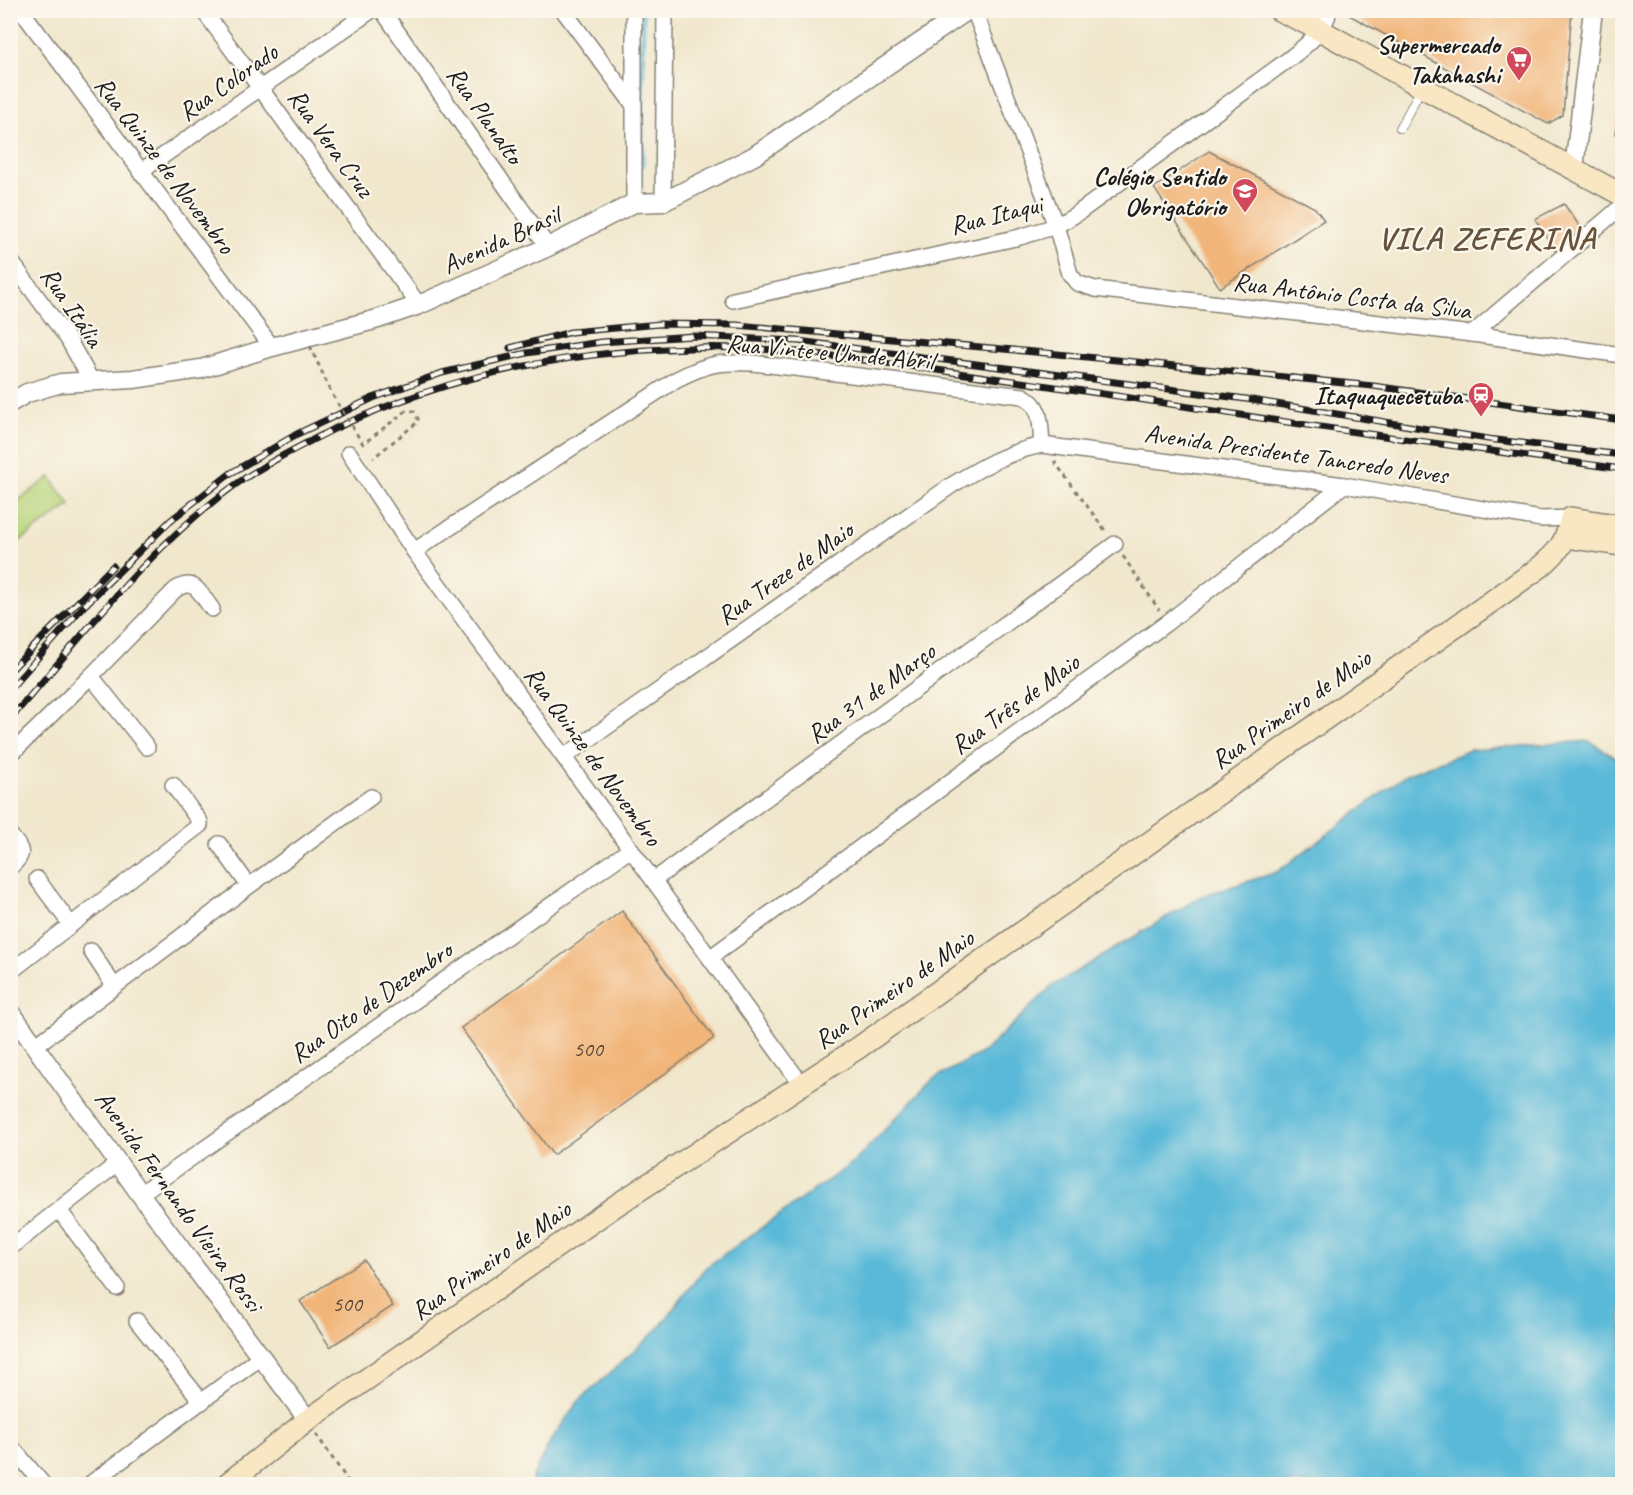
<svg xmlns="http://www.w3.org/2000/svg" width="1633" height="1495" font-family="Caveat,sans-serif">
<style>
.green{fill:#b8d47a;stroke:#6a784b;stroke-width:1.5}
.water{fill:#5ab9d8;stroke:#3b6a7a;stroke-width:1.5}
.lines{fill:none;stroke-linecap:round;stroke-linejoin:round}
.stream{stroke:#5ab9d8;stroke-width:4.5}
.building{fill:#f1b579}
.service-casing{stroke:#868274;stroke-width:10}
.minor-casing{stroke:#868274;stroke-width:18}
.tertiary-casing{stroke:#868274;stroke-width:21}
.secondary-casing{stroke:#868274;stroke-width:24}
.path{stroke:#868274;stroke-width:3;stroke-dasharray:4.5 4.5;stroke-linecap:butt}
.service{stroke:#fff;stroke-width:8}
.minor{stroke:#fff;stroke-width:15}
.tertiary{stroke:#fff;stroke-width:18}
.secondary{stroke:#f9e7c3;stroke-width:21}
.rail-casing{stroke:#1c1c1c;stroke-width:7}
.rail{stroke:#fbf7ec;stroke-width:4.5;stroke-dasharray:14;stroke-linecap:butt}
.path-bridge{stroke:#868274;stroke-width:3;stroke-dasharray:4.5 4.5;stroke-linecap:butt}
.labels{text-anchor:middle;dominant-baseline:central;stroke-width:4.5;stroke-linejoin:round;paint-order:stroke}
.number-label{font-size:22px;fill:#514233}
.poi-label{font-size:26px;font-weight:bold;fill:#1c1c1c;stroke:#fbf7ec;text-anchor:end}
.street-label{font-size:26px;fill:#1c1c1c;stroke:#fbf7ec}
.district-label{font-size:32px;font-weight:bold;letter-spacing:1.5px;fill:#67523d;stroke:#fbf7ec}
</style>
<rect width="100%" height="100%" fill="#fbf7ec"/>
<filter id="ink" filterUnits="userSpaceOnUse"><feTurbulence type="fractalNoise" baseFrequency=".0167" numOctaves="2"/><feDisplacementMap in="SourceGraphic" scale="12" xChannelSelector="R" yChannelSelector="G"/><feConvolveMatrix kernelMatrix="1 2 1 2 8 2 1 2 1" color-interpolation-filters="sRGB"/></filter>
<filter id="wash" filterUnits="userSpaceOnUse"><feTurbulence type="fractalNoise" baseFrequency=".008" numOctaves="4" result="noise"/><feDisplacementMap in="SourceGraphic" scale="24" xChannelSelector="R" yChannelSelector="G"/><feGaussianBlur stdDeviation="1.35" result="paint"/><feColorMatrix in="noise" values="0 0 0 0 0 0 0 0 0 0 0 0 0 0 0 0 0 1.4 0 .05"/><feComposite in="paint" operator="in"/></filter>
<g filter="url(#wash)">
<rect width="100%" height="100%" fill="#f1e7cd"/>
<path class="green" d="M 50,477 L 70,505 L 20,541 L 11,529 L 11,506 Z"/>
<path class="water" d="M 1589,741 L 1622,762 L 1622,1484 L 533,1484 L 532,1478 L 550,1442 L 577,1403 L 659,1328 L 705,1268 L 855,1161 L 933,1079 L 985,1051 L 1052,986 L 1202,896 L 1277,872 L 1406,775 L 1470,750 Z"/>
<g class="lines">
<path class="stream" d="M 642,166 L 643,10"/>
</g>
<g id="blocks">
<g class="building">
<path d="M 1340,10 L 1572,10 L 1563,115 L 1548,124 Z"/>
<path d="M 1621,88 L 1622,88 L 1622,135 L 1616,134 Z"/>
<path d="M 1209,151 L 1315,208 L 1324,220 L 1220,288 L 1154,188 Z"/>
<path d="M 1564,204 L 1583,231 L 1558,255 L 1535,219 Z"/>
<path d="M 622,911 L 714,1038 L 553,1155 L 461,1028 Z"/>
<path d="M 364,1260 L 393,1306 L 330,1347 L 300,1301 Z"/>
</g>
</g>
</g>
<g filter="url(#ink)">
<use href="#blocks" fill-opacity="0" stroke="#868274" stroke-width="1.5"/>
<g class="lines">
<g class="service-casing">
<path id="service" d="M 1400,128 L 1421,89"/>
</g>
<g class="minor-casing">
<g id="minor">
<path d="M 21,10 L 272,347"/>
<path d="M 203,10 L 419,305"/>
<path d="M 382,10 L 548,247"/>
<path d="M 563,10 L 633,104"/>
<path d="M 974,10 L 1056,226 L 1070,274 L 1077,283 L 1095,289 L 1472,334 L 1622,355"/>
<path d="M 140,172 L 372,10"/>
<path d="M 663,202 L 665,10"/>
<path d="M 634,203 L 634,10"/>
<path d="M 10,260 L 68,339 L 92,382"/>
<path d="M 733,300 L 1020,237 L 1056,226 L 1078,213 L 1289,59 C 1304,47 1326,31 1329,10"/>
<path d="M 1472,334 L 1622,206"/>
<path d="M 349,453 L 414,551 L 802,1085"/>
<path d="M 414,551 L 677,379 C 709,363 718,362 753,363 L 1023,396 C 1043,406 1040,425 1042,445"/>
<path d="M 91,676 L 147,747"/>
<path d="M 10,755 L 91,676 L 175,590 C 195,576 200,594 212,609"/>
<path d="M 564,757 L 952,485 C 982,467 1007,452 1042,445 L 1344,485 L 1541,519 L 1571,518"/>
<path d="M 10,835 C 21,849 27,854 10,867"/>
<path d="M 219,844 L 249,886"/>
<path d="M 37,879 L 71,925"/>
<path d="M 654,880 L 1115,544"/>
<path d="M 91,951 L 114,986"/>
<path d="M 711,957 L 1168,622 L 1344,485"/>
<path d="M 10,972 L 200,825 L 200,822 L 173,785"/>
<path d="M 35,1046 L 249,886 L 371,797"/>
<path d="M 140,1194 L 631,849"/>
<path d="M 59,1210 L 117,1288"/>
<path d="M 10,1248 L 118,1163"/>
<path d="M 137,1321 L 202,1402"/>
<path d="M 10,1445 L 43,1484"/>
<path d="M 90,1484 L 261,1357"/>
</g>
</g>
<g class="tertiary-casing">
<g id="tertiary">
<path d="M 1574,168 L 1593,10"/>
<path d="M 10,403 L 27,393 L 61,383 L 133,379 L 201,369 L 272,347 L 378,319 L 419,305 L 548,247 L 634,203 L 663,202 L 754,156 L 968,10"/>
<path d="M 10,1011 L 140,1194 L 308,1420"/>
</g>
</g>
<g class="secondary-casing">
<g id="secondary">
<path d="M 1279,10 L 1320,30 L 1422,87 L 1622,195"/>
<path d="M 1567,537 L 1622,545"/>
<path d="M 227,1484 L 308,1420 L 618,1204 L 858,1048 L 1539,568 C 1558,552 1566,543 1571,518 L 1622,526"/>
</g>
</g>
<g class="path">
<path d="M 1054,461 L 1107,533"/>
<path d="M 1123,556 L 1159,610"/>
<path d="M 316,1434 L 350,1484"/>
</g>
<use href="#service" class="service"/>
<use href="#minor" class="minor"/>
<use href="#tertiary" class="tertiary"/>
<use href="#secondary" class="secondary"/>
<g class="rail-casing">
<g id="rail">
<path d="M 510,348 L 571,332 L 660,324 L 737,325 L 1057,354 L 1373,386 L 1622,420"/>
<path d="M 10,671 L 113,566"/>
<path d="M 10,689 L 82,608 L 171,520 L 231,473 L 297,434 L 373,398 L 442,373 L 527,353 L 601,342 L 693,336 L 798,341 L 1246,399 L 1488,439 L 1622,455"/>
<path d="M 10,719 C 82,638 146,549 235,485 C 266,463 301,446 334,429 C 448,375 566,351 691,348 C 776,345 861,360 944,371 C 1029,383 1113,395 1196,408 C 1338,431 1480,449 1622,469"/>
</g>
</g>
<use href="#rail" class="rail"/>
<path class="path-bridge" d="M 310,346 L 332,394 L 363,444 L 406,411 L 414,411 L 419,421 L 373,458"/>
</g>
</g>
<defs>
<g id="supermarket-pin" transform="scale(1.35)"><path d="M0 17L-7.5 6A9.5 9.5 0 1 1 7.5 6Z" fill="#d1495b" stroke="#fbf7ec"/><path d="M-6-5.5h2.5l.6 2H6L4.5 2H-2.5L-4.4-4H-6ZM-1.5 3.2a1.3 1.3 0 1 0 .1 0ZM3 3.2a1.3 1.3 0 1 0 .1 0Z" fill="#fff"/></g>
<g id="school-pin" transform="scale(1.35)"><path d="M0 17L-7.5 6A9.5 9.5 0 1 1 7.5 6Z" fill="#d1495b" stroke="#fbf7ec"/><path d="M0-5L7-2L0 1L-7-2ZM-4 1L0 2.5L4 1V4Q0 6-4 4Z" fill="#fff"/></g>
<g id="station-pin" transform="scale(1.35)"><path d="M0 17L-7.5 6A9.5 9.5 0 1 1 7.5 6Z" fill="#d1495b" stroke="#fbf7ec"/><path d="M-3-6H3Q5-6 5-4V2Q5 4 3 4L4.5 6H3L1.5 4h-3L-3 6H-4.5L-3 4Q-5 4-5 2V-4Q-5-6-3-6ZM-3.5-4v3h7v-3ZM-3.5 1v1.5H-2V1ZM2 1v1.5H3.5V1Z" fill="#fff"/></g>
</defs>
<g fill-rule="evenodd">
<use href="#supermarket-pin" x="1519" y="59"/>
<use href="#school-pin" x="1245" y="191"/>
<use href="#station-pin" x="1481" y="395"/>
</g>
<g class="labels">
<g class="number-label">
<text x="588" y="1049">500</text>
<text x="347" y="1304">500</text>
</g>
<g class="poi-label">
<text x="1500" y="44">Supermercado<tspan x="1500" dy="30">Takahashi</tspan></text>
<text x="1226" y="176">Colégio Sentido<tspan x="1226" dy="30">Obrigatório</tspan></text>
<text x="1462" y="395">Itaquaquecetuba</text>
</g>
<g class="street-label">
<text transform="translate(228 82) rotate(-35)">Rua Colorado</text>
<text transform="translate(485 115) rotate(55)">Rua Planalto</text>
<text transform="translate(331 143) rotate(54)">Rua Vera Cruz</text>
<text transform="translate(165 165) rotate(53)">Rua Quinze de Novembro</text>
<text transform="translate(996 215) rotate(-14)">Rua Itaqui</text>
<text transform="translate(501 240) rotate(-25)">Avenida Brasil</text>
<text transform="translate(1352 296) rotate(7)">Rua Antônio Costa da Silva</text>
<text transform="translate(72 307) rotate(56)">Rua Itália</text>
<text transform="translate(830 352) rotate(5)">Rua Vinte e Um de Abril</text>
<text transform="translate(1296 454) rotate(8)">Avenida Presidente Tancredo Neves</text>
<text transform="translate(785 573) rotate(-35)">Rua Treze de Maio</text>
<text transform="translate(871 693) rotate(-36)">Rua 31 de Março</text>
<text transform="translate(1015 704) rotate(-36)">Rua Três de Maio</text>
<text transform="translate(1291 709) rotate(-35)">Rua Primeiro de Maio</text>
<text transform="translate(593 756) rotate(54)">Rua Quinze de Novembro</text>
<text transform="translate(894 989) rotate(-35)">Rua Primeiro de Maio</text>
<text transform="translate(371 1002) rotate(-35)">Rua Oito de Dezembro</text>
<text transform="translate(179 1201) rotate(54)">Avenida Fernando Vieira Rossi</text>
<text transform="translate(491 1260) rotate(-35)">Rua Primeiro de Maio</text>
</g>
<g class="district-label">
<text x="1487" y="238">VILA ZEFERINA</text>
</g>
</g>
<rect width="1633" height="1495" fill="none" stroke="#fbf7ec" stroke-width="36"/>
</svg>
